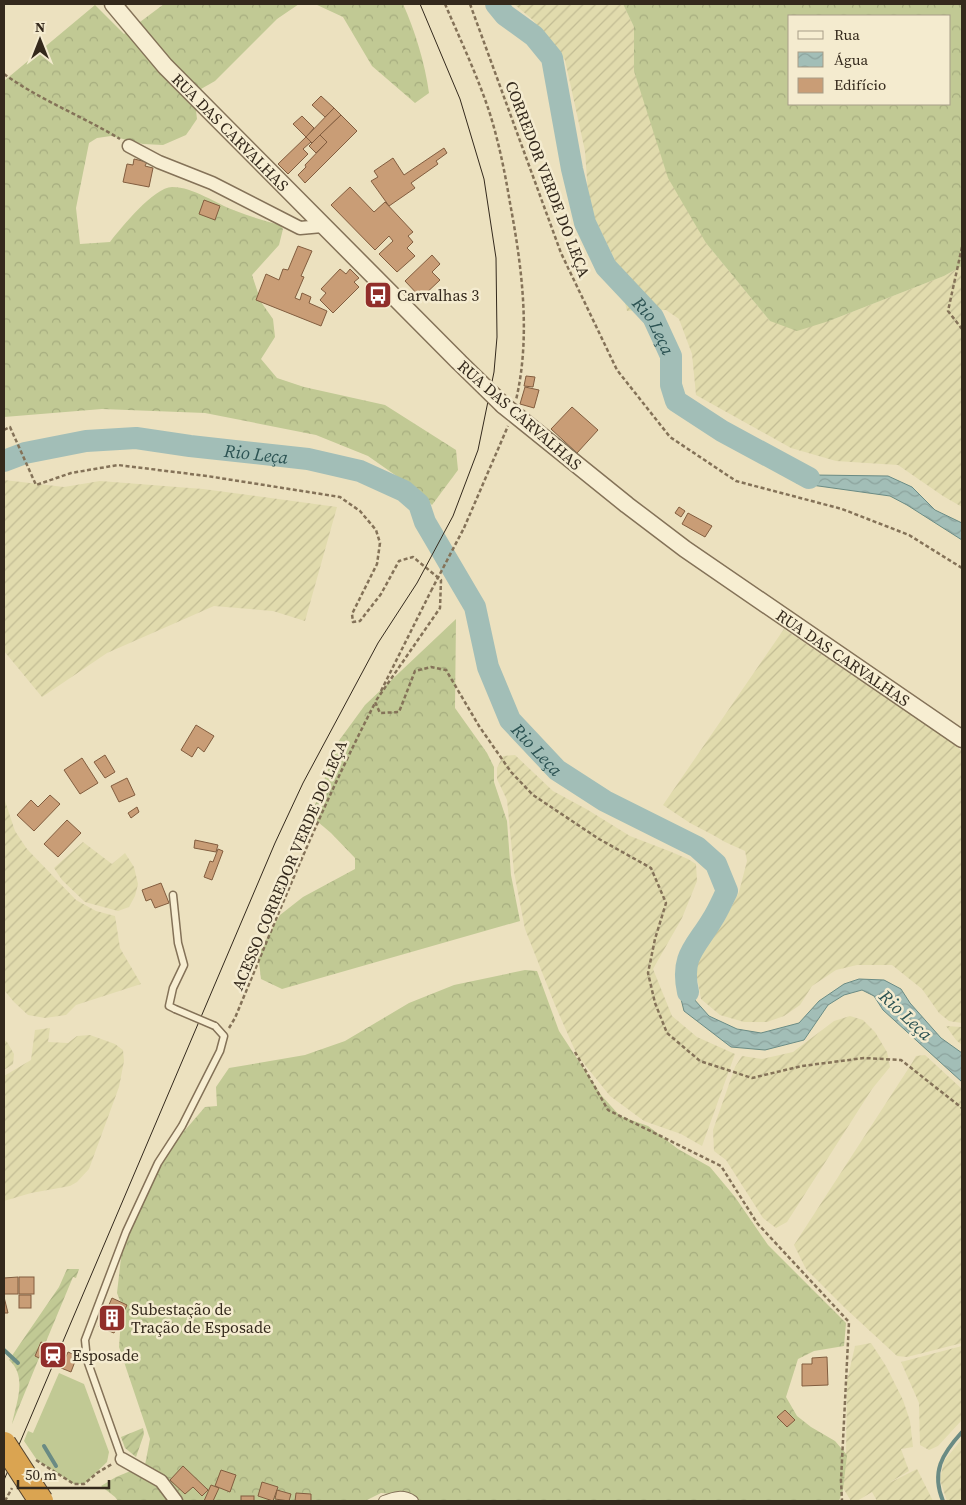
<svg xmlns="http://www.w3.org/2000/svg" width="966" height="1505" font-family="'Source Serif 4',serif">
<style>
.farmland{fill:url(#farmland-furrows)}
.grass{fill:#c1c994}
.forest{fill:url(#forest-crowns);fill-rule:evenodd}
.garden{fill:url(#garden-furrows)}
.water{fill:url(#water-waves);stroke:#6a8b84}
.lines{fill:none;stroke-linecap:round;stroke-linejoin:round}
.stream{stroke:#6a8b84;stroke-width:4}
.river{stroke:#a2beb7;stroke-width:22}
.building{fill:#c99d76;stroke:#825d3f}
.service-casing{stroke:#847258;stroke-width:9}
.pedestrian-casing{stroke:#847258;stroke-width:12}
.minor-casing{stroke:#847258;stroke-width:15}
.tertiary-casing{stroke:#847258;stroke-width:19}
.path{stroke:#847258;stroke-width:2.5;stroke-dasharray:4 2.5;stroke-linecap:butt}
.service{stroke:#f7eed2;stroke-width:6}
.pedestrian{stroke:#f7eed2;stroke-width:10}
.minor{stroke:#f7eed2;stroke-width:12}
.tertiary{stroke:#f7eed2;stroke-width:16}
.tram{stroke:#34291c;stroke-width:1}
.service-bridge-casing{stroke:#847258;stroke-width:9;stroke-linecap:butt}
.tertiary-bridge-casing{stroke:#847258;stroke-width:19;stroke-linecap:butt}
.motorway-bridge-casing{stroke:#52402d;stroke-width:26;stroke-linecap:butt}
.path-bridge{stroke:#847258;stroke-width:2.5;stroke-dasharray:4 2.5;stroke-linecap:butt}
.service-bridge{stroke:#f7eed2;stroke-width:6}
.tertiary-bridge{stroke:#f7eed2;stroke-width:16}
.motorway-bridge{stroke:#daa451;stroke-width:24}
.labels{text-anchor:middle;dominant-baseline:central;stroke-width:5;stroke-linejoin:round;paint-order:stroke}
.street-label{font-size:16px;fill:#34291c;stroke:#f4ebcf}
.poi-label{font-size:16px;fill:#34291c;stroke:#f4ebcf;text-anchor:start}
.water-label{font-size:18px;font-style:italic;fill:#2c5353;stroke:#f4ebcf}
</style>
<defs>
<pattern id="farmland-furrows" width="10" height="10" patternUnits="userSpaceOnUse" patternTransform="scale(1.25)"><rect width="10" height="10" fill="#e1dbad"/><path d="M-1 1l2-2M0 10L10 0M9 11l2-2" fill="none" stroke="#c2bc94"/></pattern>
<pattern id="forest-crowns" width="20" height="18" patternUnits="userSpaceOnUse" patternTransform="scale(1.25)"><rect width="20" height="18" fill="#c1c994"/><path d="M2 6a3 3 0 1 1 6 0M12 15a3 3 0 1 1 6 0" fill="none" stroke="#a6ad7f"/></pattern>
<pattern id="garden-furrows" width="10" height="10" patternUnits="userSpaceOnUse" patternTransform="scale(1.25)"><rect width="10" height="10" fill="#c1c994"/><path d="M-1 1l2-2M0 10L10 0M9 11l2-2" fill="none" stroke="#a6ad7f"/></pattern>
<pattern id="water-waves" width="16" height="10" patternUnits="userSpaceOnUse" patternTransform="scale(1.25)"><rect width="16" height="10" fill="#a2beb7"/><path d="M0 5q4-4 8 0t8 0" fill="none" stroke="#8ca39d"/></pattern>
</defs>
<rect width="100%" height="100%" fill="#ece1bf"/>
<g class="farmland">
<path d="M 514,4 L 623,4 L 634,27 L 634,71 L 706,243 L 770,321 L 829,321 L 944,276 L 962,266 L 962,507 L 943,496 L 898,465 L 836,461 L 791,448 L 696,395 L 692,354 L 679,319 L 666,310 L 627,311 L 614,258 L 589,207 L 585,151 L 565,60 L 533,20 Z"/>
<path d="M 4,480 L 64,487 L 100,481 L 203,489 L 337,507 L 305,621 L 273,611 L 214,606 L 107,653 L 42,697 L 4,651 Z"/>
<path d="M 784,629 L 945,737 L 962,751 L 962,1023 L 949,1021 L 939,1013 L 922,989 L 892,965 L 857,965 L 836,970 L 812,986 L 800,1005 L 784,1016 L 767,1022 L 744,1022 L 720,1015 L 701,999 L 694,961 L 723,923 L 739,892 L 747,861 L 745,851 L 725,842 L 713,835 L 690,823 L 663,805 Z"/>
<path d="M 515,755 L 553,791 L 588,810 L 630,836 L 669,851 L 688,859 L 696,864 L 697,881 L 682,918 L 653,969 L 672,1016 L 697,1037 L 735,1054 L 702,1146 L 681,1134 L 644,1121 L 610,1096 L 577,1055 L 555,1005 L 525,929 L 514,872 L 507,800 L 497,779 L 497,768 L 503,756 Z"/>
<path d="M 4,798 L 15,831 L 27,849 L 76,900 L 96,911 L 115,916 L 120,948 L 141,984 L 76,1005 L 66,1015 L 45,1018 L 28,1015 L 14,1002 L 4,990 Z"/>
<path d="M 83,842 L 112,864 L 125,853 L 134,867 L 138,884 L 135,896 L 129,907 L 118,911 L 85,902 L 62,880 L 54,868 Z"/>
<path d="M 850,1016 L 863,1020 L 875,1032 L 887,1052 L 890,1067 L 872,1089 L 787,1222 L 776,1228 L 763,1218 L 726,1160 L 714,1151 L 713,1130 L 735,1067 L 742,1056 L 762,1059 L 793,1052 L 834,1021 Z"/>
<path d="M 946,1026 L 962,1027 L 962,1045 L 956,1040 Z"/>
<path d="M 50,1028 L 48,1042 L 68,1043 L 77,1036 L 90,1035 L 115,1044 L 123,1050 L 124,1061 L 119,1087 L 89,1169 L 77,1182 L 70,1186 L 31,1193 L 4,1201 L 4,1076 L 31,1060 L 35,1030 Z"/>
<path d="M 4,1040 L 7,1042 L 14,1054 L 13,1064 L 4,1070 Z"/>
<path d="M 925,1055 L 962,1089 L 962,1343 L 907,1357 L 897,1356 L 845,1308 L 806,1269 L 794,1245 L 912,1063 L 916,1056 Z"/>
<path d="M 871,1343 L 886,1366 L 903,1400 L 910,1421 L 913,1447 L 901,1449 L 909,1471 L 887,1484 L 917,1469 L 933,1501 L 877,1501 L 872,1492 L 857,1501 L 851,1501 L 843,1488 L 846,1459 L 847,1381 L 855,1346 Z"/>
<path d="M 962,1346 L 962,1420 L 938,1446 L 929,1450 L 920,1445 L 919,1403 L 901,1362 Z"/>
<path d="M 962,1439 L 962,1501 L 947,1501 L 940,1480 L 944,1461 Z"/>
</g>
<path class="grass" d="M 59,1373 L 84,1384 L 109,1452 L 107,1462 L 84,1484 L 74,1484 L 37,1460 L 24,1441 L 28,1431 L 33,1433 Z"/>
<g class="forest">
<path d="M 164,4 L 299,4 L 277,19 L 215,81 L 194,93 L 197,119 L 186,135 L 163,145 L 143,144 L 111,136 L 97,138 L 89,143 L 76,208 L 80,244 L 110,242 C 121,228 154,187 172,187 C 194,187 216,204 236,211 C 251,217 266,221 280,225 L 283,229 L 279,245 L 252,275 L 261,302 L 273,319 L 275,337 L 261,359 L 277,378 L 304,387 L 385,405 L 456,450 L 458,470 L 432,505 L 418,491 L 368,456 L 316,435 L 205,413 L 102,409 L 4,417 L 4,81 L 95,5 L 124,34 Z"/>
<path d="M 315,4 L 403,4 C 415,31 425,63 429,93 L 415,103 L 372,66 L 343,17 Z"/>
<path d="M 623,4 L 962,4 L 962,266 L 944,276 L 829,321 L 797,331 L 770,321 L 706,243 L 668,178 L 634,71 L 634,27 ZM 950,16 L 950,104 L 790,104 L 790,16 Z"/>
<path d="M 456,619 L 455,708 L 487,753 L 494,767 L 494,782 L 507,821 L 511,875 L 520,921 L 282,989 L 261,979 L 258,954 L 280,915 L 303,897 L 355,869 L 355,858 L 331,833 L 311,816 L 338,742 L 365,705 Z"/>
<path d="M 525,970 L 537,971 L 559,1031 L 601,1095 L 620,1116 L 648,1126 L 678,1149 L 710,1167 L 735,1197 L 768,1245 L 846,1323 L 844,1346 L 814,1351 L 798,1359 L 786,1397 L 797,1416 L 811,1427 L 835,1441 L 847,1455 L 843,1490 L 839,1501 L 420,1501 L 404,1495 L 381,1493 L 365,1501 L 118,1501 L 115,1497 L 101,1486 L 116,1477 L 145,1465 L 150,1439 L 119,1347 L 122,1306 L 117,1293 L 122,1249 L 144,1187 L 173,1144 L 205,1107 L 217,1106 L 216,1087 L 229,1068 L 305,1055 L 345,1041 L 409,1003 L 454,985 Z"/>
</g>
<g class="garden">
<path d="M 67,1269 L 79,1269 L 76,1278 L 73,1277 L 45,1344 L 41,1342 L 35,1356 L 39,1358 L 12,1424 C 16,1403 28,1377 9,1360 L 59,1287 Z"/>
<path d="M 143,1428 L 144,1434 L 136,1457 L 125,1448 L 121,1437 Z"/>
</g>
<g class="water">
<path d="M 786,460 L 814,475 L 888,476 L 912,487 L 935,510 L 962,523 L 962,540 L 907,505 L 890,496 L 797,483 L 774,469 Z"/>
<path d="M 684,960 L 690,963 L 693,998 L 709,1016 L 737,1029 L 761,1033 L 799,1023 L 819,1001 L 844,984 L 859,979 L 884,980 L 901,989 L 910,1003 L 941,1038 L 962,1053 L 962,1082 L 883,1010 L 874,996 L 862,990 L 844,995 L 828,1005 L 804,1040 L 765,1050 L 731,1047 L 684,1011 L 678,987 Z"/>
</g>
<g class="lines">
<g class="stream">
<path d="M 4,1350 L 18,1363"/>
<path d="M 44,1446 L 56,1466"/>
<path d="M 943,1501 C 931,1472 942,1454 962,1432"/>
</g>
<g class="river">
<path id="s1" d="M 496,4 L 505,15 L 534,36 L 552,58 L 572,169 L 585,223 L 606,267 L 653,317 L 671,356 L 671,385 L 676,401 L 722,431 L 809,478"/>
<path id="s2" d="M 4,461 L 25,453 L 86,441 L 136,438 L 190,446 L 308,459 L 360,471 L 404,491 L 419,504 L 425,522 L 475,607 L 488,667 L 510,720 L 557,770 L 605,801 L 697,847 L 716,864 L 727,891 C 722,901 718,911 712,920 C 696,947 680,956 688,992"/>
</g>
</g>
<g class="building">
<path d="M 321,96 L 334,108 L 325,117 L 312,105 Z"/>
<path d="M 334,108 L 341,115 L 312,143 L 306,137 Z"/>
<path d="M 341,115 L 357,131 L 305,183 L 298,175 L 306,167 L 305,165 L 327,142 L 320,135 Z"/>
<path d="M 302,116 L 314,128 L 306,137 L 293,124 Z"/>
<path d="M 320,135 L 327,142 L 316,153 L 309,146 Z"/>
<path d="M 306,137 L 311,142 L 303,149 L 308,154 L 288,174 L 278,164 Z"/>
<path d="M 444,148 L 447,153 L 436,161 L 438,164 L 411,183 L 415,188 L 389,206 L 371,181 L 378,177 L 374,171 L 393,158 L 404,175 Z"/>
<path d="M 134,159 L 147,162 L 145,166 L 153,168 L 149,187 L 123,182 L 127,164 L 133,165 Z"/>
<path d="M 350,187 L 374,212 L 385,202 L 413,232 L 408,236 L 413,242 L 407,248 L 415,256 L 397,272 L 379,254 L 393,241 L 389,236 L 375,250 L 331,205 Z"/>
<path d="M 204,200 L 220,206 L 215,220 L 199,214 Z"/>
<path d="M 298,246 L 312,251 L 301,276 L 304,277 L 295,298 L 300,300 L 302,293 L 311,297 L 309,303 L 327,311 L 321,326 L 256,300 L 266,274 L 279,280 L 283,269 L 288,270 Z"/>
<path d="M 432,255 L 440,264 L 432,272 L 440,280 L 421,298 L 405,281 Z"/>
<path d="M 340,269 L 346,274 L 350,269 L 359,278 L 354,282 L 359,287 L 333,313 L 320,300 L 326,293 L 321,289 Z"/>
<path d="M 526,376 L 535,377 L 533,387 L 524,386 Z"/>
<path d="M 525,387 L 539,390 L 534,408 L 520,404 Z"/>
<path d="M 572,407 L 598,430 L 577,453 L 551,429 Z"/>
<path d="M 679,507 L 685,511 L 681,517 L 675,513 Z"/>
<path d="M 688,513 L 712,526 L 705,537 L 682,524 Z"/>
<path d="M 196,725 L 214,736 L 204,752 L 198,747 L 192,757 L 181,750 Z"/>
<path d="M 105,755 L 115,772 L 105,778 L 94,762 Z"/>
<path d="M 82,758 L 98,783 L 80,794 L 64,770 Z"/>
<path d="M 127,778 L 135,795 L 119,802 L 111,786 Z"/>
<path d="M 50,795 L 60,804 L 34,831 L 17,815 L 31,800 L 38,807 Z"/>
<path d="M 137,807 L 139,812 L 131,818 L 128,813 Z"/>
<path d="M 67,820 L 81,833 L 58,857 L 44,844 Z"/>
<path d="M 195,840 L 218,845 L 216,852 L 194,848 Z"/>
<path d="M 218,849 L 223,851 L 212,880 L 204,877 L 210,861 L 213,862 Z"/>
<path d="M 161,883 L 169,903 L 155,908 L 151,899 L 146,901 L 142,890 Z"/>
<path d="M 18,1277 L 18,1294 L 4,1294 L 4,1278 Z"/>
<rect x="19" y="1277" width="15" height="17"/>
<rect x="19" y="1295" width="12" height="13"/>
<path d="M 4,1297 L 8,1313 L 4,1313 Z"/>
<path d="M 112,1298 L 127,1305 L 114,1333 L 99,1327 Z"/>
<path d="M 41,1342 L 45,1344 L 39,1358 L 35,1356 Z"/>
<path d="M 68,1352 L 77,1356 L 71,1372 L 61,1368 Z"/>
<path d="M 827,1357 L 828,1385 L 802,1386 L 802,1364 L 812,1364 L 812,1358 Z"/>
<path d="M 785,1410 L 795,1420 L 787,1427 L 777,1417 Z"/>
<path d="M 183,1466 L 208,1490 L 202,1496 L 193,1487 L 185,1494 L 170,1480 Z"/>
<path d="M 221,1470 L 236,1475 L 230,1492 L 215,1486 Z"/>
<path d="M 262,1482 L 278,1487 L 273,1501 L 258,1496 Z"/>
<path d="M 211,1485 L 219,1488 L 213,1501 L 204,1501 Z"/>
<path d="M 277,1490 L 291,1494 L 289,1501 L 275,1499 Z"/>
<path d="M 296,1493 L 311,1494 L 311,1501 L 295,1501 Z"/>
<rect x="241" y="1496" width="13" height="5"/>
</g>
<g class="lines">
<g class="service-casing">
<g id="service">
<path d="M 173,895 L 178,943 L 184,965 L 173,988 L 169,1006 L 175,1009"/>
<path d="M 122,1459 L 87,1360 L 85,1340 L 126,1232 L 158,1163 L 182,1126 L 220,1051 L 224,1036 L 215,1026"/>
</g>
</g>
<g class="pedestrian-casing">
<path id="pedestrian" d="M 384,1501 C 394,1497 403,1494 413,1501"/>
</g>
<g class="minor-casing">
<g id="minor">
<path d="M 129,146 L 159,162 L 212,183 L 300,228 L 322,226"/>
<path d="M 122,1459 L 161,1481 L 176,1501"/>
</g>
</g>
<g class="tertiary-casing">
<g id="tertiary">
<path id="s3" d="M 113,4 L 165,66 L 458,361"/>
<path id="s4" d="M 503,405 L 627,505 L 685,549 L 962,739"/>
</g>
</g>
<g class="path">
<path d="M 445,4 C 460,39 478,77 490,114 C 499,143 505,173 510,203 C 522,267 531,336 516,400"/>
<path d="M 470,4 L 561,253 L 617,370 L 670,437 L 736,481 L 842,509 L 909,535 L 962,568"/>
<path d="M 4,74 C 40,100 82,116 120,139"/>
<path d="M 962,247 L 948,311 L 962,329"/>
<path d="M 4,430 L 10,427 L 36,485 L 71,473 L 118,465 L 207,476 L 340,497 L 360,511 L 376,530 L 380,543 L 377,564 L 352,614 L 353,622 L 360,621 L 381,594 L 399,561 L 413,557 L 441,580 L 440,608 L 375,702 L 380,713 L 399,712 L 415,671 L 431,667 L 446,670 L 479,726 L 511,772 L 533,795 L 599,839 L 651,868 L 666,903 L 655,939 L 648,973 L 655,1003 L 667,1033 L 700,1061 L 752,1078 L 802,1066 L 864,1058 L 901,1060 L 962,1108"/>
<path d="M 464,528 L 508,426"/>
<path d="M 381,691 L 431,591"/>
<path d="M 229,1028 L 235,1018 C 279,912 322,805 375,703"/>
<path d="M 575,1052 L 608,1110 L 721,1166 L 757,1223 L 849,1322 L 841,1480 L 842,1501"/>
<path d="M 36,1460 L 74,1484 L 84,1484 L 97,1473 L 112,1464"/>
<path d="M 5,1501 L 12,1488"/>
</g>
<use href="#service" class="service"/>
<use href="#pedestrian" class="pedestrian"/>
<use href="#minor" class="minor"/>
<use href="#tertiary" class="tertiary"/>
<path class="tram" d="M 4,1480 L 275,843 L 303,783 L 378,643 L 417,583 L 453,516 L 478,450 L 494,372 L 497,337 L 496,258 L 484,179 L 460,99 L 420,4"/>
<g class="service-bridge-casing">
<path id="service-bridge" d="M 175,1009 L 215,1026"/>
</g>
<g class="tertiary-bridge-casing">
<path id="tertiary-bridge" d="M 458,361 L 503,405"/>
</g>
<g class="motorway-bridge-casing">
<path id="motorway-bridge" d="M 4,1444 L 41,1501"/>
</g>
<path class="path-bridge" d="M 431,591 L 464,528"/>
<use href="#service-bridge" class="service-bridge"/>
<use href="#tertiary-bridge" class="tertiary-bridge"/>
<use href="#motorway-bridge" class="motorway-bridge"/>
</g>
<defs>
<g id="bus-square" transform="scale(1.4375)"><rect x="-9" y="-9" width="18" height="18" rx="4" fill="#912e2a" stroke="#f4ebcf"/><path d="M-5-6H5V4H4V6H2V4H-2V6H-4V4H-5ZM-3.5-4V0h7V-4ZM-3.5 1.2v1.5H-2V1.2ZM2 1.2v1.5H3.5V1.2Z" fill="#fff"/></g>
<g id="building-square" transform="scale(1.4375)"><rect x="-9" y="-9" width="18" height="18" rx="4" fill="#912e2a" stroke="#f4ebcf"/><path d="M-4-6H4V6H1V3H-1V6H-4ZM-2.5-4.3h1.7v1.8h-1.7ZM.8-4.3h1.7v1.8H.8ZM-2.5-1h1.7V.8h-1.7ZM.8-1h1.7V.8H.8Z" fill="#fff"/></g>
<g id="station-square" transform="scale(1.4375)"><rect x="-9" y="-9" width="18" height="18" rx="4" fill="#912e2a" stroke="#f4ebcf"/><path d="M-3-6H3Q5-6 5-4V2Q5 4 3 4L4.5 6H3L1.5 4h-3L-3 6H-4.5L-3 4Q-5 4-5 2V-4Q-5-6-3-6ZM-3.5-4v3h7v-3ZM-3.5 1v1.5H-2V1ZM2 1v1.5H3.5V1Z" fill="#fff"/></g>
</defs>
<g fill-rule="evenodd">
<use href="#bus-square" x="378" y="295"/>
<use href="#building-square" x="112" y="1318"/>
<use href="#station-square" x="53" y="1355"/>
</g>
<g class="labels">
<g class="street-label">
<text stroke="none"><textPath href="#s3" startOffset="174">RUA DAS CARVALHAS</textPath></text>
<text transform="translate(548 179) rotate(69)">CORREDOR VERDE DO LEÇA</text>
<text transform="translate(520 415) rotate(41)">RUA DAS CARVALHAS</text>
<text stroke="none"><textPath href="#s4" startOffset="424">RUA DAS CARVALHAS</textPath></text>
<text transform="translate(289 865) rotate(-67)">ACESSO CORREDOR VERDE DO LEÇA</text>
</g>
<g class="poi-label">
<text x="397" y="295">Carvalhas 3</text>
<text x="131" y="1309">Subestação de<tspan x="131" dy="18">Tração de Esposade</tspan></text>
<text x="72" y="1355">Esposade</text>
</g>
<g class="water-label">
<text stroke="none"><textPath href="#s1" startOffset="372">Rio Leça</textPath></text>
<text stroke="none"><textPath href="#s2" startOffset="256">Rio Leça</textPath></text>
<text stroke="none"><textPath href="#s2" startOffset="706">Rio Leça</textPath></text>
<text transform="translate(906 1015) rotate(43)">Rio Leça</text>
</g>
</g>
<rect width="966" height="1505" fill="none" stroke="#34291c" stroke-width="10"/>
<rect x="788" y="15" width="162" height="90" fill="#f4ebcf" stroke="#a79d87"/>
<rect x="798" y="31" width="25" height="8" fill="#f7eed2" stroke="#a79d87"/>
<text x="834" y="40" font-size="15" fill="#34291c">Rua</text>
<rect x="798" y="52" width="25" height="15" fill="url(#water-waves)" stroke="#a79d87"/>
<text x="834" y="65" font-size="15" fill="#34291c">Água</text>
<rect x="798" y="78" width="25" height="15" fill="#c99d76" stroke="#a79d87"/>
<text x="834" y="90" font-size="15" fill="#34291c">Edifício</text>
<g transform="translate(40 40)" stroke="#f4ebcf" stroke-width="4" paint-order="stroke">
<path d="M0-4L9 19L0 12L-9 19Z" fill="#34291c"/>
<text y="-8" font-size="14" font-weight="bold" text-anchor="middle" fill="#34291c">N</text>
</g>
<path d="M18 1480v8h91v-8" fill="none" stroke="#34291c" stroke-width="2.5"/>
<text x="25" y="1480" font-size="15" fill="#34291c" stroke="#f4ebcf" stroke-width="4" paint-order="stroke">50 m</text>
</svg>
